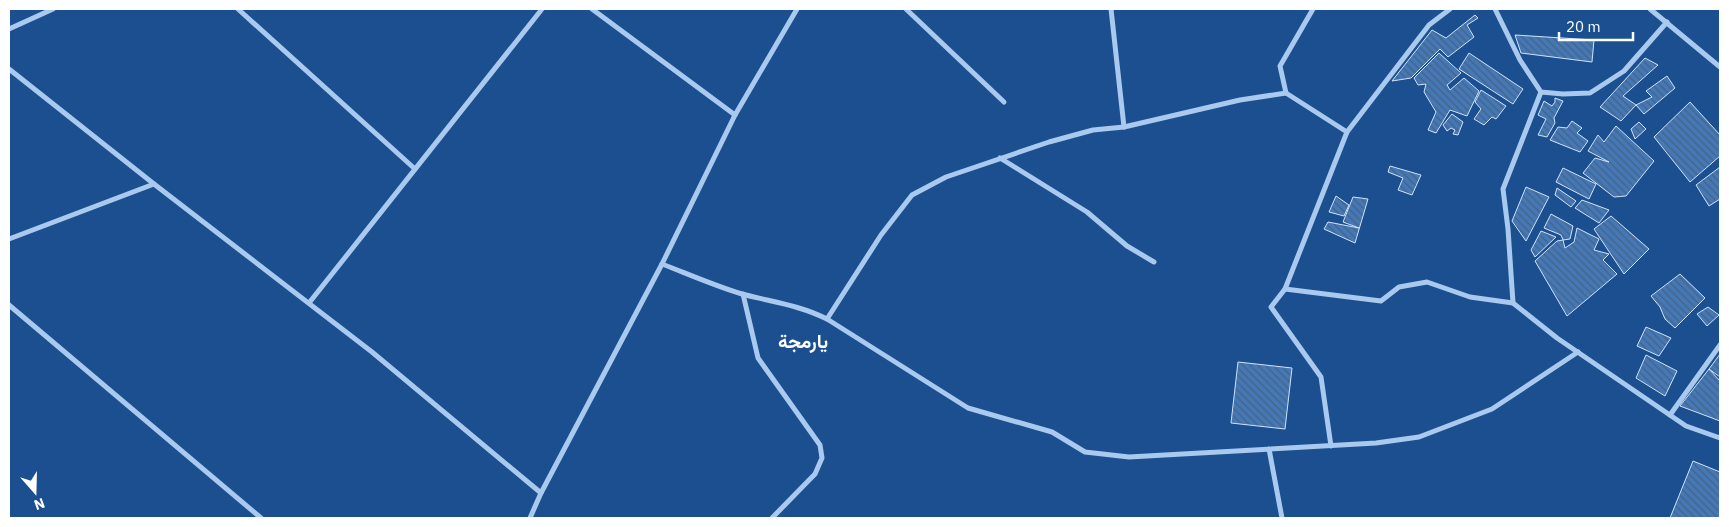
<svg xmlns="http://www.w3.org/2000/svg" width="1729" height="527" font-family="'IBM Plex Sans',Vazirmatn,sans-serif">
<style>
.building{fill:url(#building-back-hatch);stroke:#cfe3fa}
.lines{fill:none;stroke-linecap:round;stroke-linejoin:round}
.minor{stroke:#a9c9ee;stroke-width:5}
.labels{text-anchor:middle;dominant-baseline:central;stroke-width:4.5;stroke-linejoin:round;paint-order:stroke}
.district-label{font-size:19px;font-weight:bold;fill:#fff;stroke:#1b4f8f}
</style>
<defs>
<pattern id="building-back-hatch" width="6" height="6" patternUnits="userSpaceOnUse" patternTransform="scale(1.25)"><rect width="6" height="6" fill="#4478b7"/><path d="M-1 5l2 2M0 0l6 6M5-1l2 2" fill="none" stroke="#486282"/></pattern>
</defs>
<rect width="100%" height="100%" fill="#1b4f8f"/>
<g class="building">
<path d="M 1475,15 L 1478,18 L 1467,25 L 1474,37 L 1448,57 L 1440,49 L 1411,78 L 1392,81 L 1432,30 L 1446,38 Z"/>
<path d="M 1515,35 L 1594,40 L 1592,62 L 1521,53 Z"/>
<path d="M 1439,53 L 1461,73 L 1447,85 L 1450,90 L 1464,78 L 1479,91 L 1467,116 L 1450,110 L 1436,133 L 1428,130 L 1436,112 L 1424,92 L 1426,84 L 1418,85 L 1414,78 Z"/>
<path d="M 1469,53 L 1523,89 L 1513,104 L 1459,69 Z"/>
<path d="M 1645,58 L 1658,65 L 1623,96 L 1636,105 L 1621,121 L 1600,107 Z"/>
<path d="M 1667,76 L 1675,88 L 1644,114 L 1636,105 L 1652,97 L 1646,91 Z"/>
<path d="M 1481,90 L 1506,106 L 1496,119 L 1492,117 L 1484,125 L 1474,119 L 1481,109 L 1475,102 Z"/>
<path d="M 1555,98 L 1563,101 L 1554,118 L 1555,123 L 1547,137 L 1538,135 L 1546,119 L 1538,115 L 1544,101 L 1552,106 L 1555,102 Z"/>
<path d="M 1690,102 L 1720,135 L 1720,156 L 1690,182 L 1654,137 Z"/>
<path d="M 1452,114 L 1463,122 L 1458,135 L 1453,134 L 1455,130 L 1451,128 L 1447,131 L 1443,125 Z"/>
<path d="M 1572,121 L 1582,128 L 1577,133 L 1588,141 L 1580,152 L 1550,140 L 1558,127 L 1567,128 Z"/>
<path d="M 1639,122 L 1646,129 L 1635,139 L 1631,129 Z"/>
<path d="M 1616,126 L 1654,161 L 1626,196 L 1614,197 L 1583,173 L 1595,158 L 1609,162 L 1588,151 L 1598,135 L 1604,142 Z"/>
<path d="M 1390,166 L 1421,175 L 1412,195 L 1398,190 L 1403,178 L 1388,172 Z"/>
<path d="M 1720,167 L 1720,199 L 1709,206 L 1696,185 Z"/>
<path d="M 1563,168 L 1596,184 L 1589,199 L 1556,182 Z"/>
<path d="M 1526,187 L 1549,197 L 1526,241 L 1512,221 Z"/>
<path d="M 1557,188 L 1576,201 L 1571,207 L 1555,195 Z"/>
<path d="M 1336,196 L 1349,205 L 1344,216 L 1329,212 Z"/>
<path d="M 1353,197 L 1368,199 L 1355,243 L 1324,229 L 1328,222 L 1359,228 L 1343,222 Z"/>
<path d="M 1582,200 L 1609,210 L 1599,223 L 1575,208 Z"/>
<path d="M 1551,214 L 1573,226 L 1570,239 L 1563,240 L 1561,235 L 1544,228 Z"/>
<path d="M 1611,216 L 1649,249 L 1624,274 L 1594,229 Z"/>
<path d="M 1577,228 L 1599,239 L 1594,250 L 1609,254 L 1603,260 L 1617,274 L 1567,316 L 1535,261 L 1557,241 L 1563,240 L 1565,248 L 1574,242 Z"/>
<path d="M 1541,231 L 1556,237 L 1535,257 L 1531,250 Z"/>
<path d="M 1680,274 L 1705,298 L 1675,328 L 1665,319 L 1660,307 L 1651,296 Z"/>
<path d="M 1708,307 L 1719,315 L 1707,326 L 1697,314 Z"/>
<path d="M 1646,327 L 1671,338 L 1659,356 L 1637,346 Z"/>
<path d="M 1720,354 L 1720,377 L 1709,369 Z"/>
<path d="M 1646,355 L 1677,371 L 1665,396 L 1636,378 Z"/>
<path d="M 1238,362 L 1292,368 L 1285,429 L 1231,423 Z"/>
<path d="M 1709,369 L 1720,381 L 1720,421 L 1680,406 Z"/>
<path d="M 1693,461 L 1720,472 L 1720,518 L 1670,518 Z"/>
</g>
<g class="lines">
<g class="minor">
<path d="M 238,9 L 415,169"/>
<path d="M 592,9 L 735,115"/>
<path d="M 906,9 L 1004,102"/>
<path d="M 1111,9 L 1124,127"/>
<path d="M 1450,9 L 1429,25 L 1347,132 L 1285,289 L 1381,301 L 1399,287 L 1427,282 L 1470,297 L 1513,303 L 1557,338 L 1686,426 L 1720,438"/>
<path d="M 1495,9 L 1520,60 L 1541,92 L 1563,94 L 1590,93 L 1624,71 L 1667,22"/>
<path d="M 1650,9 L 1720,67"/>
<path d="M 9,29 L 53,9"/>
<path d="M 9,69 L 154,184 L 372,352 L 541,493"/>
<path d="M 1286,93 L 1280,66 L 1313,9"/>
<path d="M 1000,158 L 1087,212 L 1127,246 L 1154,262"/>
<path d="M 9,239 L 154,184"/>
<path d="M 662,264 C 688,274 715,286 742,294 C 772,302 799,305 827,319 L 968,408 L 1052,432 L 1085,452 L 1129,457 L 1376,443 L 1419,437 L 1492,409 L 1578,352"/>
<path d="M 1285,289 L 1271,307 L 1321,377 L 1331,446"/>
<path d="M 743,294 L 758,358 L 820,445 L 822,458 L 815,474 L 772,518"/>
<path d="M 309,303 L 542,9"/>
<path d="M 1513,303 L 1508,229 L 1503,189 L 1541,92"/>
<path d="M 9,305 L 261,518"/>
<path d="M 827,319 L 881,235 L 912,195 L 946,177 L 1049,142 L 1093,130 L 1124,127 L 1240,100 L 1286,93 L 1347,132"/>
<path d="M 1670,415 L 1720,345"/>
<path d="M 1269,449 L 1282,518"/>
<path d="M 530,518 L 541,493 L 662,264 L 735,115 L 797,9"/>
</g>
</g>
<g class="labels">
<g class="district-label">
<text x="803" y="341">يارمجة</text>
</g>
</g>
<rect width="1729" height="527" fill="none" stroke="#ffffff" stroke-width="20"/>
<g transform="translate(35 492) rotate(160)" stroke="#1b4f8f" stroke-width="4" paint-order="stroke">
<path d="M0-4L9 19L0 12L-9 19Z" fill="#ffffff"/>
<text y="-8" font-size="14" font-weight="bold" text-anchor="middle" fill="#ffffff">N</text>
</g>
<path d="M1559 32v8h74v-8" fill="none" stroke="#ffffff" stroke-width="2.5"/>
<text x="1566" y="32" font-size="15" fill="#ffffff" stroke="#1b4f8f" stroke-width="4" paint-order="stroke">20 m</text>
</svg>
